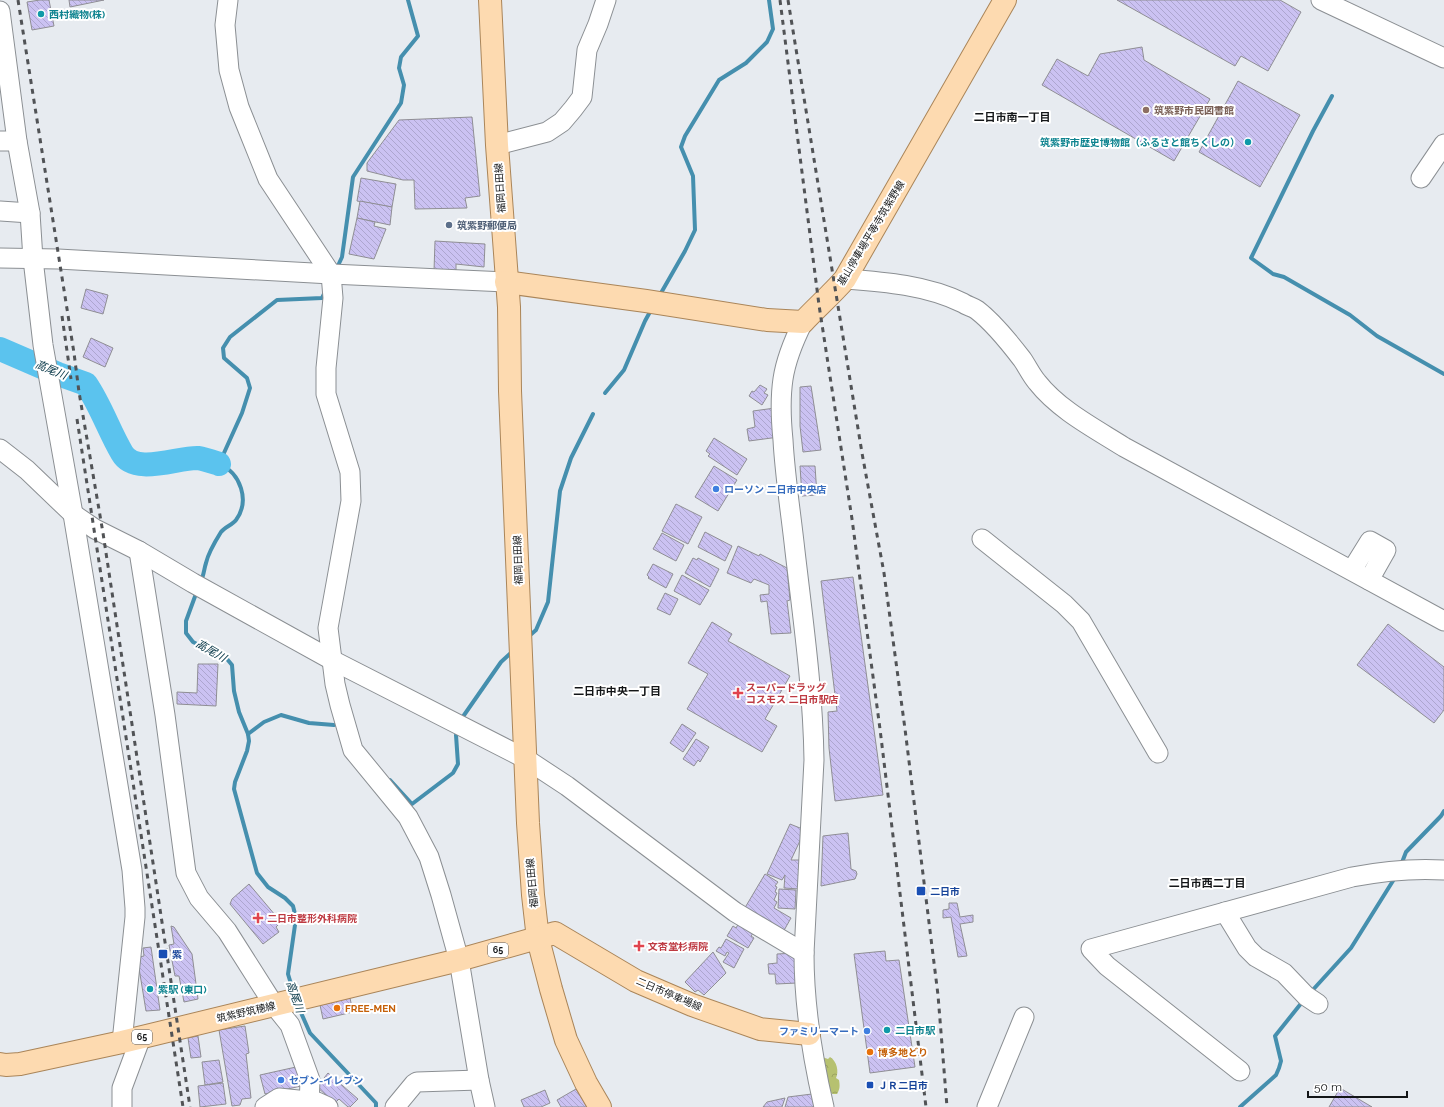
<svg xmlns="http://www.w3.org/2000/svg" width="1444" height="1107" font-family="Raleway,'Noto Sans JP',sans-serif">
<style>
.forest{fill:url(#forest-crowns)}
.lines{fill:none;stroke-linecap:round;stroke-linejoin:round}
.stream{stroke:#458fae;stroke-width:4}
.river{stroke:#5bc3ee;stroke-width:24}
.building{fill:url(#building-back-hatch);stroke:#8f8e94}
.minor-casing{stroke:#8b8f93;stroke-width:21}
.major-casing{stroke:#aa8559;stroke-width:24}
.minor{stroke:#fff;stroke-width:19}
.major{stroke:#fddab0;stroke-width:22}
.rail{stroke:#515356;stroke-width:3;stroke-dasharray:5 5;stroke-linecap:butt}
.culture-dot{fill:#0f9aa8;stroke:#fff;stroke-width:1.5}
.education-dot{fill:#8d6e63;stroke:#fff;stroke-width:1.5}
.service-dot{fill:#5c6f8a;stroke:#fff;stroke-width:1.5}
.shop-dot{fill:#3f7fe0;stroke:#fff;stroke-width:1.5}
.health-dot{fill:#e0444e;stroke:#fff;stroke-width:1.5}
.transit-dot{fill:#1a4fb4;stroke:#fff;stroke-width:1.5}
.food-dot{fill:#e8710a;stroke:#fff;stroke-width:1.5}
.labels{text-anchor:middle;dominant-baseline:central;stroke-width:4;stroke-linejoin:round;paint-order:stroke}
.shield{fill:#fff;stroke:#5a5b5d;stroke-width:1}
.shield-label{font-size:9px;font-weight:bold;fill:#131517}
.culture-label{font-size:10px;font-weight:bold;fill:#0d838f;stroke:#fff;text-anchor:start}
.education-label{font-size:10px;font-weight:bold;fill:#785e54;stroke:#fff;text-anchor:start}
.street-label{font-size:10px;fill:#131517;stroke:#fff}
.service-label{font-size:10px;font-weight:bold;fill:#4e5e75;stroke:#fff;text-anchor:start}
.shop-label{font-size:10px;font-weight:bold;fill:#366cbe;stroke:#fff;text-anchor:start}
.health-label{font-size:10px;font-weight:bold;fill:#be3a42;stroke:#fff;text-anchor:start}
.transit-label{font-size:10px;font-weight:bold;fill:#164399;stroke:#fff;text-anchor:start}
.food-label{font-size:10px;font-weight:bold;fill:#c56008;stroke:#fff;text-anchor:start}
.neighbourhood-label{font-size:11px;font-weight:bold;fill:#131517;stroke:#fff}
.water-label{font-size:11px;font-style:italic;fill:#013243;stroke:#fff}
</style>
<defs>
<pattern id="forest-crowns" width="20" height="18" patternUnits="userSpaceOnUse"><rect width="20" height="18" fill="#b6c170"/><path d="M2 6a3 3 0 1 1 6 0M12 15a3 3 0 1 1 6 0" fill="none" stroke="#9ca560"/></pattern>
<pattern id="building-back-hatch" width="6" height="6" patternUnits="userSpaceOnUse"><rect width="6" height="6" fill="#cbc2f2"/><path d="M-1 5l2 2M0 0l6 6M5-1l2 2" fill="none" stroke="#ada6cf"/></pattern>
</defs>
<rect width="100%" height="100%" fill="#e7ebf0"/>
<path class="forest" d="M 822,1057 L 828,1059 L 830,1057 C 837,1061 839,1072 836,1078 L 839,1080 C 840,1086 840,1089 837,1094 L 833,1094 L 831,1093 L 830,1088 L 827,1085 Z"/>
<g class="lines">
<g class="stream">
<path d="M 1332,96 L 1313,131 L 1251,258 L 1273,274 L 1284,277 L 1350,315 L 1377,336 L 1444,374"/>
<path d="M 336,270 L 342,257 L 353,177 L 401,103 L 404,85 L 399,68 L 401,57 L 418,36 L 408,0"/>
<path d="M 661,293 L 685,251 L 695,230 L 693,176 L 681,147 L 685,136 L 719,80 L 746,63 L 767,42 L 773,29 L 769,0"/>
<path d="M 605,393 L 624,370 L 645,321 L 651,310"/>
<path d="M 201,581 C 204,575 204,569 206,563 C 208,554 216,540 221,532 C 225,527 232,525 236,520 C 250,501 241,473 219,464 L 242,413 L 250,388 L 247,378 L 224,358 L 223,348 L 230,337 L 277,300 L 322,298 L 325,292"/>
<path d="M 197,591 L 186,621 L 186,633 L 193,642 L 227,659 L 232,665 L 234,691 L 239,712 L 248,734 L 249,741 L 247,751 L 235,782 L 234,789 L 257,873 L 268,887 L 285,898 L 293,906 L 296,918 L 288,974 L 294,994"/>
<path d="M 528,637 L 536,630 L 548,602 L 560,491 L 571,458 L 593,414"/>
<path d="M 462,718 L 501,662 L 513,651"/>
<path d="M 248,734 L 264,722 L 281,715 L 309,723 L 334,725"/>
<path d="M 390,780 L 412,804 L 453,773 L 458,764 L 456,735"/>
<path d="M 1401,865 L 1406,852 L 1441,816 L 1444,811"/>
<path d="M 1310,993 L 1351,948 L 1396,876"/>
<path d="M 298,1006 L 310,1033 L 376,1103 L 376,1107"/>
<path d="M 1240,1107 L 1276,1075 L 1279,1068 L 1281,1061 L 1275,1036 L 1303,1001"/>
</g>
<path class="river" d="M 0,349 L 58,374 L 86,384 C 101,406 109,431 122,453 C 135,476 178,457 198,458 C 205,459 213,462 219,464"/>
</g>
<g class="building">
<path d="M 40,0 L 49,0 L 54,26 L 32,30 L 27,2 Z"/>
<path d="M 69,0 L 104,0 L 70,7 Z"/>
<path d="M 1117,0 L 1280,0 L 1301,12 L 1268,71 L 1241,56 L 1235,66 Z"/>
<path d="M 1142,47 L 1144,60 L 1210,99 L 1174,161 L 1042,85 L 1057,59 L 1088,76 L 1100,54 Z"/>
<path d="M 1238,81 L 1300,115 L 1260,187 L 1199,152 Z"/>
<path d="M 472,117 L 480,196 L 465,198 L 467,208 L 415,209 L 414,180 L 403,180 L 367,171 L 367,163 L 399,120 Z"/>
<path d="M 361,178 L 396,184 L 392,207 L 357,201 Z"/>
<path d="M 360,201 L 392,207 L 390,225 L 357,218 Z"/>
<path d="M 357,218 L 375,222 L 374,226 L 386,229 L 374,259 L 349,254 Z"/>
<path d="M 435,241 L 485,244 L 484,267 L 456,264 L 456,273 L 434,271 Z"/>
<path d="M 86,289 L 108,295 L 103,314 L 81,308 Z"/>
<path d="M 91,338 L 113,348 L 105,367 L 83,357 Z"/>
<path d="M 760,385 L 767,389 L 764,393 L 768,395 L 762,405 L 749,396 L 752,391 L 754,392 Z"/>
<path d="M 811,386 L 821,450 L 803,452 L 800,426 L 800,387 Z"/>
<path d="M 775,408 L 779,437 L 749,441 L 747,429 L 755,427 L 753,411 Z"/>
<path d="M 714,438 L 747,459 L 737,475 L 708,456 L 710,454 L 706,451 Z"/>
<path d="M 714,466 L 737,480 L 718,511 L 695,497 Z"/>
<path d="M 800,466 L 815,466 L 817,495 L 802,496 Z"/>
<path d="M 676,504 L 702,517 L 688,544 L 662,531 Z"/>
<path d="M 705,532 L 732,546 L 725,561 L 698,547 Z"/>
<path d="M 662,533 L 684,545 L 676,561 L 653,549 Z"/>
<path d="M 738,546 L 759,556 L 760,554 L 787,568 L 790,600 L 787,601 L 791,633 L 771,634 L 767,601 L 761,602 L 760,595 L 769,594 L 769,585 L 754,579 L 751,583 L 727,573 Z"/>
<path d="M 693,558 L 697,560 L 698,558 L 719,569 L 710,587 L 685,573 Z"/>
<path d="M 653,564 L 673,574 L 666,588 L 648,578 L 649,577 L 647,575 Z"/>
<path d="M 682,575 L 709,590 L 700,605 L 674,591 Z"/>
<path d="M 853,577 L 883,795 L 835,801 L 829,748 L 828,712 L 837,711 L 821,581 Z"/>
<path d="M 665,593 L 678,599 L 670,615 L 657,609 Z"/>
<path d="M 712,622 L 732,634 L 728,641 L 790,676 L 765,719 L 777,726 L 762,752 L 687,709 L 708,674 L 688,663 Z"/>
<path d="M 1388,624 L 1444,667 L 1444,710 L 1434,723 L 1357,665 Z"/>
<path d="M 198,664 L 218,664 L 216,706 L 177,704 L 177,692 L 197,693 Z"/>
<path d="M 682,724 L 696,733 L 683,752 L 670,743 Z"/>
<path d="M 696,739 L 709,747 L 700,762 L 698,760 L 694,766 L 683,759 Z"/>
<path d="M 790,824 L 805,830 L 791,860 L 801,860 L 800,889 L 784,888 L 785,875 L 782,880 L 767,874 Z"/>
<path d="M 848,833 L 851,869 L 856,871 L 857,874 L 855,879 L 821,886 L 823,836 Z"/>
<path d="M 765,874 L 778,882 L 775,886 L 777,887 L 775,892 L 777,893 L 774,900 L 777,902 L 774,908 L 791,918 L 782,934 L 743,911 Z"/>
<path d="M 249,884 L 281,922 L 276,927 L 279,932 L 263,944 L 230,904 L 232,899 Z"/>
<path d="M 779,889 L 796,890 L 795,909 L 778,908 Z"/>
<path d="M 949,903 L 957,903 L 960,917 L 973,915 L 973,922 L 960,924 L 967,956 L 958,957 L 951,917 L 943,918 L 943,910 L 949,909 Z"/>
<path d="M 739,923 L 754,932 L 751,936 L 754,938 L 748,948 L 727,936 L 733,926 L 736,928 Z"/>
<path d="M 171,926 L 174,927 L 192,954 L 198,999 L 184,1002 L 179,976 L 175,976 L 169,945 L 174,944 Z"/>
<path d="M 726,939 L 744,949 L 734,968 L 723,962 L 729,953 L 727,952 L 725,956 L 716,951 L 719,947 L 721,948 Z"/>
<path d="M 151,947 L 160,1010 L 146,1011 L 139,968 L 139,957 L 144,956 L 143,948 Z"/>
<path d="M 885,951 L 886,961 L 899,960 L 915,1067 L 870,1073 L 854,954 Z"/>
<path d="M 713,952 L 726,973 L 704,995 L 698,990 L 695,992 L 685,982 Z"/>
<path d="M 796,953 L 797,983 L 776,984 L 775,974 L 769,974 L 768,964 L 777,963 L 777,954 Z"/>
<path d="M 350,998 L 353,1012 L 323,1019 L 320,1005 Z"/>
<path d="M 245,1026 L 249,1053 L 246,1054 L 251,1098 L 242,1099 L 240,1105 L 232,1106 L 219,1030 Z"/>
<path d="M 198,1036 L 201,1057 L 191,1058 L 188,1038 Z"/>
<path d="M 219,1060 L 223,1082 L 205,1085 L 202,1062 Z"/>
<path d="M 296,1067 L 301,1086 L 265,1094 L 260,1075 Z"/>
<path d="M 328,1073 L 358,1099 L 350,1107 L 348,1107 L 339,1099 L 335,1103 L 317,1087 Z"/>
<path d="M 223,1083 L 226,1104 L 200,1107 L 198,1086 Z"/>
<path d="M 1340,1088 L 1372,1107 L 1329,1107 Z"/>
<path d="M 576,1089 L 587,1107 L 561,1107 L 557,1100 Z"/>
<path d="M 545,1090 L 550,1103 L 541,1107 L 524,1107 L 521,1100 Z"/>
<path d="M 812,1094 L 814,1107 L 785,1107 L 788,1097 Z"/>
<path d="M 785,1098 L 782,1107 L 763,1107 L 767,1102 Z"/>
</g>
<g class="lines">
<g class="minor-casing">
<g id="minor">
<path d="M 228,0 L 225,25 L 229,70 L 239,107 L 268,179 L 331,274 L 333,298 L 326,368 L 326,394 L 350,472 L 351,501 L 328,628 L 335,684 L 340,705 L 353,750 L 408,817 L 429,857 L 441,895 L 459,960 L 479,1080 L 485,1107"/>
<path d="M 1321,0 L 1444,58"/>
<path d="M 0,11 L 17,141 L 30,213 L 33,259 L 43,345 L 73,514 L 132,870 L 135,908 L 135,917 L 122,1042"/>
<path d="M 0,141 L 17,141"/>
<path d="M 497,145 L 547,132 L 562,122 L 573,109 L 582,97 L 587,50 L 598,24 L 606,0"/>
<path d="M 1421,178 L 1444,144"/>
<path d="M 0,211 L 30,213"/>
<path d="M 0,258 L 58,259 L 331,274 L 506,282"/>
<path d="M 845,279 C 885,282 926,285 963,303 C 967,306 973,307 977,310 C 994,323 1009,342 1022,359 C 1027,366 1031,375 1037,382 C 1059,410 1094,428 1124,447 L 1444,621"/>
<path d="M 803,322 C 794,340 786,359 783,379 C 780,399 781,420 783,440 C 785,477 791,514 795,551 C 803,620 813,690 814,760 L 804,953 C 804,1005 812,1056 824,1107"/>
<path d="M 0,449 L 27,470 L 73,514 L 95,529 L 139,551 L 193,583 L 332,660 L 526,759 L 567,786 L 735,912 L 804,953"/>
<path d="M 982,539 L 1064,604 L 1081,621 L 1158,753"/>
<path d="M 139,551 L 165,715 L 186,873 L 199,898 L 227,931 L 274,1005 L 290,1025 L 310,1080 L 309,1107"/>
<path d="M 1352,570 L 1370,541 L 1386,550 L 1369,580"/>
<path d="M 1225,912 L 1247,948 L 1256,957 L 1284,973 L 1306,996 L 1318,1004"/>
<path d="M 1240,1071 L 1107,966 L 1091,949 L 1352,877 C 1383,871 1413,868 1444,870"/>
<path d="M 122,1107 L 122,1088 L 141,1037"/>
<path d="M 265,1107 L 279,1098 L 317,1102 L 328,1107"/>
<path d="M 395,1107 L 414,1084 L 417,1082 L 479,1080"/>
<path d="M 987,1107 L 1024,1017"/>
</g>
</g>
<g class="major-casing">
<g id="major">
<path d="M 490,0 L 497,145 L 509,307 L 510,391 L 528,823 L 533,895 L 538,939 L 551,989 L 566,1040 L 586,1083 L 600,1107"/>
<path d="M 506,282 L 646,301 L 767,320 L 803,322 C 817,307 832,294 845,279 L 1005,0"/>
<path d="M 0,1064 L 6,1065 L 20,1064 L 122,1042 L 459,960 L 555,933 L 636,981 L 692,1005 L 760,1029 L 809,1034"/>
</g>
</g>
<use href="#minor" class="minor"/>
<use href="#major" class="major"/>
<g class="rail">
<path d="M 18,0 L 74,353 L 79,392 L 103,533 L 190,1107"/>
<path d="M 780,0 L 819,305 L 852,519 L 880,729 L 926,1107"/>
<path d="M 788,0 L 862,453 L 884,573 L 905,729 L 938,995 L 947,1107"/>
<path d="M 62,316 L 71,379"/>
<path d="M 77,419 L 183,1107"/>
</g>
</g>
<g class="culture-dot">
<circle cx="41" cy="14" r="4"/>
<circle cx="1248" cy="142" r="4"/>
<circle cx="150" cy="989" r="4"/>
<circle cx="887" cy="1030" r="4"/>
</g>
<circle class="education-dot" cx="1146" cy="110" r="4"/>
<circle class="service-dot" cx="449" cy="225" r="4"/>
<g class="shop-dot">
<circle cx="716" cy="489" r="4"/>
<circle cx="867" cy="1031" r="4"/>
<circle cx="281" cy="1080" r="4"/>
</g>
<g class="health-dot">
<path d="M736 687h4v4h4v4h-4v4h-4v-4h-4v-4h4z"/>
<path d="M256 912h4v4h4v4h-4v4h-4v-4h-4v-4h4z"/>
<path d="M637 940h4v4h4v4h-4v4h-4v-4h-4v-4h4z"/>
</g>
<g class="transit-dot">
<rect x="916" y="886" width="10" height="10" rx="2"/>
<rect x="158" y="949" width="10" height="10" rx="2"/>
<rect x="866" y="1081" width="8" height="8" rx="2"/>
</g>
<g class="food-dot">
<circle cx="337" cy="1008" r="4"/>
<circle cx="870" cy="1052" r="4"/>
</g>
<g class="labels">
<g class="shield">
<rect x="488" y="943" width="20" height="14" rx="3"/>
<rect x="132" y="1030" width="20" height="14" rx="3"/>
</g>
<g class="shield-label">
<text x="498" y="950">65</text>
<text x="142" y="1037">65</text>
</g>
<g class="culture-label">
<text x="49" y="14">西村織物(株)</text>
<text x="1240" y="142" text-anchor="end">筑紫野市歴史博物館（ふるさと館ちくしの）</text>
<text x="158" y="989">紫駅 (東口)</text>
<text x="895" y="1030">二日市駅</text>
</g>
<g class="education-label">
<text x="1154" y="110">筑紫野市民図書館</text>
</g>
<g class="street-label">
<text transform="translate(500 188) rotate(-94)">福岡日田線</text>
<text transform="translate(871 233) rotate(-59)">基山停車場平等寺筑紫野線</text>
<text transform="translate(518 560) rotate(-92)">福岡日田線</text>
<text transform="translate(532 883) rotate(-95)">福岡日田線</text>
<text transform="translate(669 994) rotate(23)">二日市停車場線</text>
<text transform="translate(246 1012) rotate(-13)">筑紫野筑穂線</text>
</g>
<g class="service-label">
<text x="457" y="225">筑紫野郵便局</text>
</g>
<g class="shop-label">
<text x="724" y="489">ローソン 二日市中央店</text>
<text x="859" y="1031" text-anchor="end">ファミリーマート</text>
<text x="289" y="1080">セブン-イレブン</text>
</g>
<g class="health-label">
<text x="746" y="687">スーパードラッグ<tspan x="746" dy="12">コスモス 二日市駅店</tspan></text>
<text x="267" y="918">二日市整形外科病院</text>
<text x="648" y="946">文杏堂杉病院</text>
</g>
<g class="transit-label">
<text x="930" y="891">二日市</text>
<text x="172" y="954">紫</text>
<text x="878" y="1085">ＪＲ二日市</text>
</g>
<g class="food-label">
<text x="345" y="1008">FREE-MEN</text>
<text x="878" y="1052">博多地どり</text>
</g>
<g class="neighbourhood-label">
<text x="1012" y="117">二日市南一丁目</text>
<text x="617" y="691">二日市中央一丁目</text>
<text x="1207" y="883">二日市西二丁目</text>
</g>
<g class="water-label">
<text transform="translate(51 370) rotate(22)">高尾川</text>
<text transform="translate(211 651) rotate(30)">高尾川</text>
<text transform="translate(295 997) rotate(71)">高尾川</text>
</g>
</g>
<path d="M1308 1091v6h99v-6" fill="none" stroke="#131517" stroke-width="2"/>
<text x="1314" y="1091" font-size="12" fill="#131517" stroke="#ffffff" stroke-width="3" paint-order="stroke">50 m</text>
</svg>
